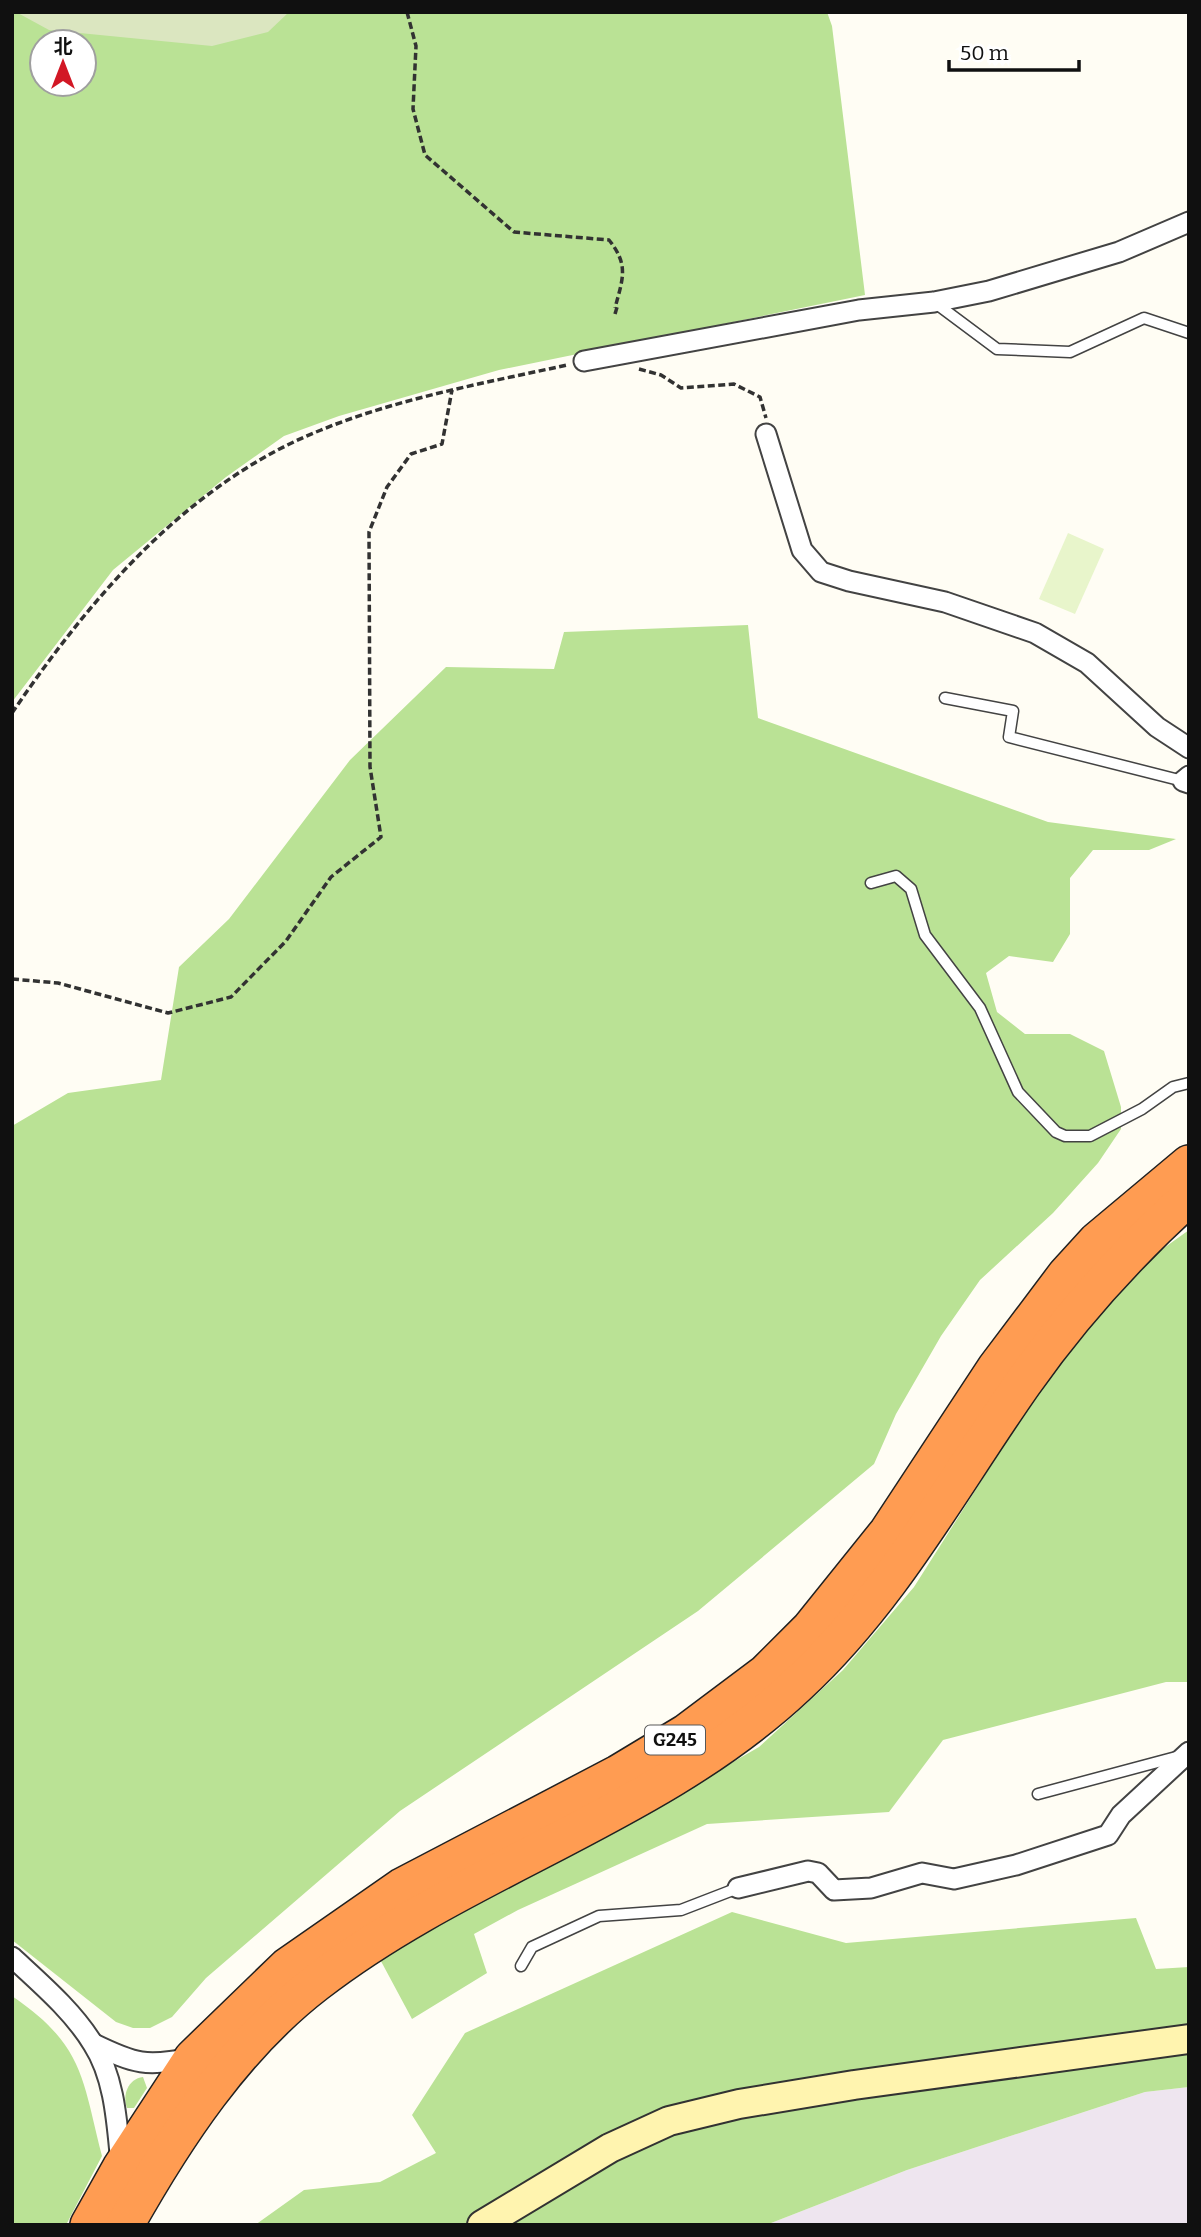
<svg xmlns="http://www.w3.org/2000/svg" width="1201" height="2237" font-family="Bitter,'Noto Sans SC',serif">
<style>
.industrial{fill:#eee5ef}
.forest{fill:#bae295;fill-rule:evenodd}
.cemetery{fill:#dbe6c0}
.pitch{fill:#e8f5cb}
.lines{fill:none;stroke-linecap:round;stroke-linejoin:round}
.lane-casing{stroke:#434343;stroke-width:13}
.street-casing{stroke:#434343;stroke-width:23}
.secondary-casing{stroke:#323232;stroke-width:32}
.highway-casing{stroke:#212121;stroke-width:40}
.path{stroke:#323232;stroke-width:3.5;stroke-dasharray:7 3.5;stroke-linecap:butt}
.lane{stroke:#fff;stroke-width:10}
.street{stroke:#fff;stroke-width:19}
.secondary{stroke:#fff4af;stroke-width:28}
.highway{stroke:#ff9c52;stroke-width:37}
.labels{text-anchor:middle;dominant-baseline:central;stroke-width:7;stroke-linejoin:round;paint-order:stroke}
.shield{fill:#fff;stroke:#585858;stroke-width:2}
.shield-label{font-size:18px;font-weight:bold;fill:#101010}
</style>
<rect width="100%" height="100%" fill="#fffdf4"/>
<path class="industrial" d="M 1189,2087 L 1189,2225 L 766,2225 L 907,2170 L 1145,2092 Z"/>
<g class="forest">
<path d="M 12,12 L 827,12 L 832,26 L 865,295 L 499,370 L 339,416 L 284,436 L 226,477 L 113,570 L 12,702 ZM 42,42 L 84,42 L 84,84 L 42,84 Z"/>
<path d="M 748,625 L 758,718 L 1048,822 L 1176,839 L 1149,850 L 1093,850 L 1070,878 L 1070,934 L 1053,962 L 1009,956 L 986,973 L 997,1012 L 1025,1034 L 1070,1034 L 1104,1051 L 1121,1107 L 1121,1129 L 1098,1163 L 1053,1213 L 980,1280 L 941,1336 L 896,1414 L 874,1464 L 698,1611 L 400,1811 L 206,1978 L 172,2017 L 150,2028 L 133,2028 L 116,2022 L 12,1940 L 12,1126 L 68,1093 L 161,1080 L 179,967 L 229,919 L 350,760 L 446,667 L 554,669 L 564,632 Z"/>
<path d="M 1189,1230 L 1189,1682 L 1166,1682 L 943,1740 L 889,1812 L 707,1824 L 518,1910 L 474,1934 L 487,1973 L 412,2019 L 375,1950 L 621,1827 L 759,1747 L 843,1670 L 914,1587 L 1077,1330 L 1136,1268 Z"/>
<path d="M 732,1912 L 846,1943 L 1136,1918 L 1156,1969 L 1189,1967 L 1189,2087 L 1145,2092 L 907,2170 L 766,2225 L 255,2225 L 304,2190 L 380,2182 L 436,2153 L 412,2115 L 465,2033 Z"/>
<path d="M 12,1996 C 84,2045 82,2078 102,2156 L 66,2225 L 12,2225 Z"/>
<path d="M 143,2077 L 147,2088 L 134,2108 L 127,2108 C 122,2095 128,2079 143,2077 Z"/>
</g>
<path class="cemetery" d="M 16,12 L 289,12 L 268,32 L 212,46 L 49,30 Z"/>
<path class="pitch" d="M 1068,533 L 1104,549 L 1075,614 L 1039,599 Z"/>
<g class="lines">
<g class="lane-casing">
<g id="lane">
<path d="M 934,302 L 997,349 L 1070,352 L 1144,318 L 1189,333"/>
<path d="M 945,698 L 1013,711 L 1009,737 L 1183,781"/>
<path d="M 871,883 L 896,876 L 911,889 L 925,935 L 980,1008 L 1018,1092 L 1056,1132 L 1065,1136 L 1090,1136 L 1142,1109 L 1173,1087 L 1189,1083"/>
<path d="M 1038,1794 L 1180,1756"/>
<path d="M 521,1966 L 532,1947 L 599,1916 L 681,1910 L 738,1888"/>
</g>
</g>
<g class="street-casing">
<g id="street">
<path d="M 584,361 L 859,310 L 934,302 L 989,291 L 1119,252 L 1189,222"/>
<path d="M 766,434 L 802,550 L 821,572 L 849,581 L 945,602 L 1035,633 L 1087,663 L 1157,727 L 1189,748"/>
<path d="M 1189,776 L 1183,781 L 1189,783"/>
<path d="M 738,1888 L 808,1871 L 818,1873 L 834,1890 L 871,1888 L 922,1873 L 954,1879 L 1016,1865 L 1108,1835 L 1121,1815 L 1189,1752"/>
<path d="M 12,1957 C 40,1983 73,2011 93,2044 C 115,2078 117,2124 121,2164"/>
<path d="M 94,2044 C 135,2064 146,2067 192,2058"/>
</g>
</g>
<g class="secondary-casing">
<path id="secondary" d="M 482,2225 L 610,2148 L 669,2121 L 739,2104 L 854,2085 L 1189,2039"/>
</g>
<g class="highway-casing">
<g id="highway">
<path d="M 89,2225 L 121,2168 L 193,2058 L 287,1967 L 402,1887 L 618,1774 L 686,1733 L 766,1673 L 810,1629 L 888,1532 L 996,1368 L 1066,1275 L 1097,1241 L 1189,1164"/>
<path d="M 125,2225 C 175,2136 234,2046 316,1983 C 466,1867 658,1816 797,1685 C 891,1598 950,1487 1023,1383 C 1071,1315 1127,1253 1189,1197"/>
</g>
</g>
<g class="path">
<path d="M 407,12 L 416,46 L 413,109 L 425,155 L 514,232 L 609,240 C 629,265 623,278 615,308"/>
<path d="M 615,314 L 618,304"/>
<path d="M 639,369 L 661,375 L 681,388 L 734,384 L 760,397 L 766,418"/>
<path d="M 12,713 C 91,597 188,483 321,430 C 399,398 485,383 567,365"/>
<path d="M 12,979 L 58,983 L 168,1013 L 231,997 L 286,941 L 331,877 L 381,837 L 370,767 L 369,532 L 387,487 L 411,454 L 442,444 L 452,390"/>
</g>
<use href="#lane" class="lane"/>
<use href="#street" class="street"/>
<use href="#secondary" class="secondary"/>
<use href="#highway" class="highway"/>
</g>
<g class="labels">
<rect class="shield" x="645" y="1725.5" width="60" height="29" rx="5"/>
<g class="shield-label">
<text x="675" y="1740">G245</text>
</g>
</g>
<rect width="1201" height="2237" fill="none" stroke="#101010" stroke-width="28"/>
<g transform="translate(63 63)"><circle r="33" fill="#ffffff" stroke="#9f9f9f" stroke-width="2"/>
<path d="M0-5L12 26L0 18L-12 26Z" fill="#d21725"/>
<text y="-10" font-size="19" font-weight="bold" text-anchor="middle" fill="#101010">北</text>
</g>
<path d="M949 60v10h130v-10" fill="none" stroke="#101010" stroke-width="3.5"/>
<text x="960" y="60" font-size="21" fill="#101010" stroke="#ffffff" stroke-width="5" paint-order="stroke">50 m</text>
</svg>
